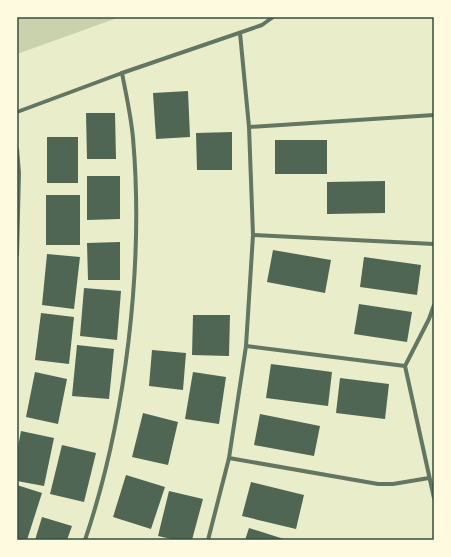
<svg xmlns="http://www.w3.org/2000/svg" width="451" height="557" font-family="Raleway,sans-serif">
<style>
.green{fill:#cad2ad}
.building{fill:#4f6655}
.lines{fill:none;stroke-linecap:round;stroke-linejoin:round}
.minor{stroke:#617663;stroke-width:4}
.neatline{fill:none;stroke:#344e41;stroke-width:1.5}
</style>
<rect width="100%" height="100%" fill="#e9edc9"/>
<path class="green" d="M 17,17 L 120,17 L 17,54 Z"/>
<g class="building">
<path d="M 188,91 L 190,137 L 156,139 L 153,93 Z"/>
<path d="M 86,113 L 115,113 L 116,159 L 87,159 Z"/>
<path d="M 232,132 L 232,170 L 197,170 L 196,133 Z"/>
<rect x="47" y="137" width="31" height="46"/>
<rect x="275" y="140" width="52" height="34"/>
<path d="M 87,176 L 120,176 L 120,219 L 87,220 Z"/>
<path d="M 385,181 L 385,213 L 327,214 L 327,182 Z"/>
<rect x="46" y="195" width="34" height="50"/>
<path d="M 120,242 L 120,280 L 88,280 L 87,243 Z"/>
<path d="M 273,250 L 331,260 L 325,293 L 267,282 Z"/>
<path d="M 47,254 L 80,257 L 74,309 L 42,305 Z"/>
<path d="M 364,257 L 421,265 L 417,295 L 360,287 Z"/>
<path d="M 84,288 L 121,291 L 117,340 L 80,336 Z"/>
<path d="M 359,304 L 412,312 L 407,342 L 354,334 Z"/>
<path d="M 41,313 L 74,317 L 69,364 L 35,360 Z"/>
<path d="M 193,315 L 230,315 L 229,356 L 192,355 Z"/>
<path d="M 77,345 L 114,349 L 109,399 L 72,396 Z"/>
<path d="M 152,350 L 186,353 L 183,390 L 149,386 Z"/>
<path d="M 271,364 L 332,372 L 328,406 L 266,398 Z"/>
<path d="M 35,372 L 67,379 L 58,424 L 26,417 Z"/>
<path d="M 193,372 L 226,377 L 219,424 L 185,419 Z"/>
<path d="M 340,378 L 389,384 L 385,419 L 336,413 Z"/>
<path d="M 143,413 L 178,422 L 168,465 L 132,457 Z"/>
<path d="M 260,414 L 320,426 L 314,456 L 254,445 Z"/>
<path d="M 21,431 L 54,438 L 44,486 L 17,481 L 17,452 Z"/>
<path d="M 62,445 L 96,453 L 84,502 L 50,494 Z"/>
<path d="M 126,475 L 165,487 L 151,529 L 113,517 Z"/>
<path d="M 251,482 L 304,495 L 296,529 L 242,516 Z"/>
<path d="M 17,485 L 42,493 L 27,540 L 17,539 Z"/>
<path d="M 169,491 L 203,499 L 192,540 L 175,540 L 158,536 Z"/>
<path d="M 42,517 L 72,526 L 67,540 L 35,540 Z"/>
<path d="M 249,528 L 287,540 L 245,540 Z"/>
</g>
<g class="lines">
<g class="minor">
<path d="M 17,112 L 122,73 L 262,25 L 273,17"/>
<path d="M 249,127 L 434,115"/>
<path d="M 17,149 L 19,173 L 17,255"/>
<path d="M 253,235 L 434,244"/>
<path d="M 434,305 L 429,319 L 405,366 L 434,498"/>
<path d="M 246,346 L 405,366"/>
<path d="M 229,458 L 378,484 L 393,484 L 429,478"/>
<path d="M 85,540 C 126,419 144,265 133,138 C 131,116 126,94 122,73"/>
<path d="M 208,540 L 229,458 L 246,346 L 253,235 L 249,127 L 240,33"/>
</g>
</g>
<rect width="451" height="557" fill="none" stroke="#fefae0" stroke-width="36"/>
<rect x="18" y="18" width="415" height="521" class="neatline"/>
</svg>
